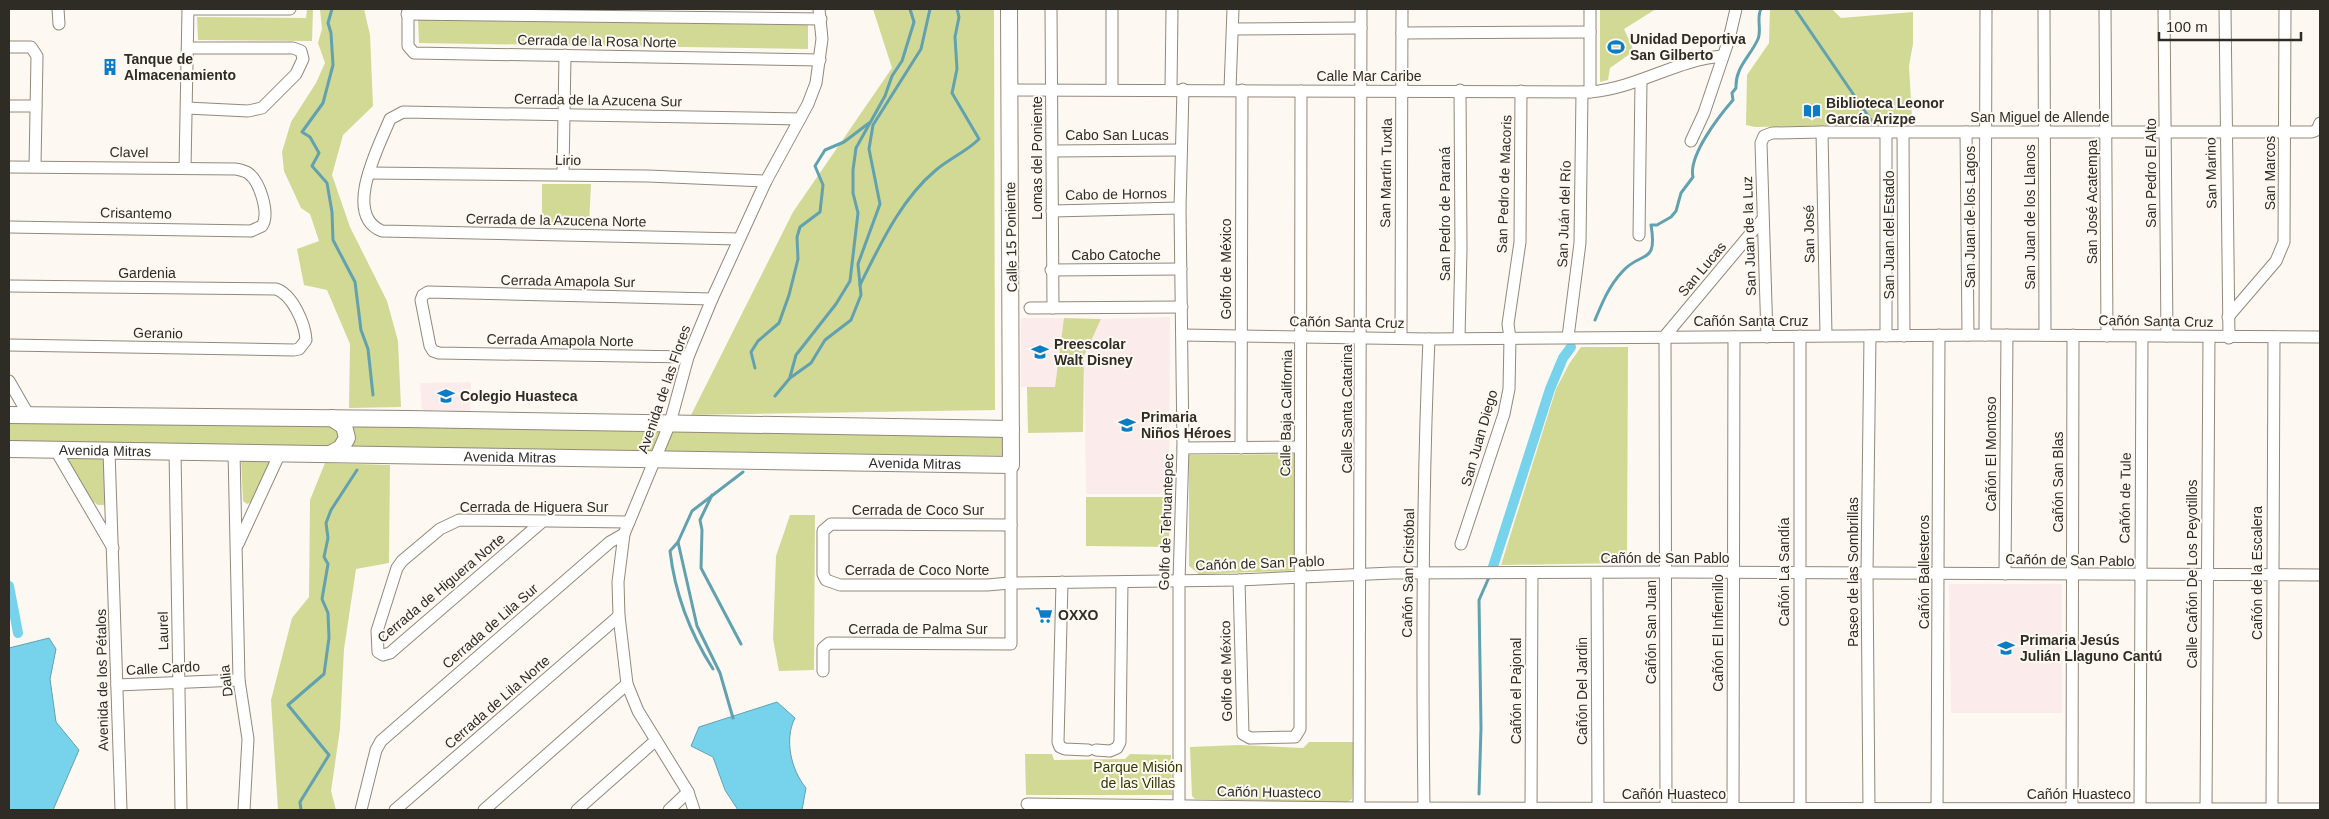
<svg xmlns="http://www.w3.org/2000/svg" width="2329" height="819" font-family="Helvetica,sans-serif">
<style>
.education{fill:#fbebea}
.green{fill:#d1d994}
.water{fill:#77d3eb;stroke:#61a1b0}
.lines{fill:none;stroke-linecap:round;stroke-linejoin:round}
.stream{stroke:#61a1b0;stroke-width:3}
.canal{stroke:#77d3eb;stroke-width:10}
.street-casing{stroke:#938879;stroke-width:13}
.secondary-casing{stroke:#938879;stroke-width:18}
.street{stroke:#fff;stroke-width:11}
.secondary{stroke:#fff;stroke-width:16}
.labels{text-anchor:middle;dominant-baseline:central;stroke-width:4;stroke-linejoin:round;paint-order:stroke}
.poi-label{font-size:14px;font-weight:bold;fill:#2f2b25;stroke:#fdf9f2;text-anchor:start}
.street-label{font-size:14px;fill:#2f2b25;stroke:#fdf9f2}
.park-label{font-size:14px;fill:#343700;stroke:#fdf9f2}
</style>
<rect width="100%" height="100%" fill="#fdf9f2"/>
<g class="education">
<path d="M 1170,317 L 1169,494 L 1086,494 L 1084,356 L 1101,319 Z"/>
<path d="M 1021,318 L 1064,318 L 1055,387 L 1021,387 Z"/>
<path d="M 471,382 L 470,411 L 422,410 L 420,383 Z"/>
<path d="M 1949,584 L 2062,584 L 2062,713 L 1951,713 Z"/>
</g>
<g class="green">
<path d="M 307,9 L 313,9 L 312,41 L 198,40 L 197,17 L 306,18 Z"/>
<path d="M 320,9 L 364,9 L 370,35 L 373,106 L 343,135 L 332,175 L 350,227 L 387,301 L 398,341 L 401,407 L 349,408 L 350,344 L 327,290 L 304,285 L 297,249 L 319,241 L 310,214 L 301,208 L 284,171 L 282,152 L 291,122 L 316,83 L 325,63 L 318,43 L 322,29 Z"/>
<path d="M 873,9 L 994,9 L 995,410 L 691,415 L 793,212 L 892,68 Z"/>
<path d="M 1600,9 L 1656,9 L 1624,29 L 1634,51 L 1610,68 L 1608,80 L 1600,82 Z"/>
<path d="M 1770,9 L 1832,9 L 1841,18 L 1913,12 L 1913,44 L 1909,66 L 1912,118 L 1909,124 L 1755,127 L 1746,125 L 1747,75 L 1769,43 Z"/>
<path d="M 418,20 L 808,25 L 808,49 L 419,43 Z"/>
<path d="M 542,184 L 591,184 L 589,225 L 542,225 Z"/>
<path d="M 1064,318 L 1101,319 L 1084,356 L 1083,432 L 1028,433 L 1027,387 L 1055,387 Z"/>
<path d="M 1581,347 L 1628,347 L 1627,563 L 1501,565 L 1556,389 L 1569,364 Z"/>
<path d="M 9,422 L 488,427 L 1011,437 L 1011,456 L 52,442 L 9,441 Z"/>
<path d="M 1294,454 L 1295,568 L 1291,571 L 1199,574 L 1189,566 L 1189,455 Z"/>
<path d="M 69,457 L 104,458 L 106,500 L 104,505 L 98,505 L 92,501 L 68,460 Z"/>
<path d="M 241,459 L 270,460 L 252,502 L 247,504 L 243,501 Z"/>
<path d="M 325,463 L 390,465 L 389,563 L 356,569 L 344,649 L 340,729 L 331,791 L 336,810 L 278,810 L 271,700 L 292,618 L 309,597 L 310,500 Z"/>
<path d="M 1086,497 L 1170,497 L 1169,547 L 1086,546 Z"/>
<path d="M 790,515 L 815,515 L 814,670 L 779,671 L 773,639 L 776,556 Z"/>
<path d="M 1309,742 L 1354,742 L 1352,799 L 1346,803 L 1195,799 L 1192,796 L 1190,747 L 1239,745 L 1303,748 Z"/>
<path d="M 1025,754 L 1052,754 L 1054,760 L 1125,759 L 1130,754 L 1171,755 L 1172,795 L 1026,795 Z"/>
</g>
<g class="water">
<path d="M 49,638 L 56,649 L 50,679 L 56,722 L 79,750 L 53,810 L 9,810 L 9,648 Z"/>
<path d="M 777,702 L 795,718 C 784,739 791,770 806,788 L 802,810 L 738,810 L 725,790 L 713,757 L 691,746 L 699,727 Z"/>
</g>
<g class="lines">
<g class="stream">
<path d="M 332,9 L 328,23 L 331,33 L 333,65 L 323,103 L 302,132 L 310,137 L 319,153 L 312,166 L 327,183 L 332,212 L 333,240 L 355,282 L 361,330 L 368,349 L 373,395"/>
<path d="M 1795,9 L 1873,123"/>
<path d="M 860,285 C 880,245 901,199 936,170 C 950,158 966,152 979,139 L 952,93 L 957,69 L 955,37 L 959,17 L 957,9"/>
<path d="M 1595,320 C 1602,303 1609,286 1622,272 C 1641,250 1658,266 1651,225 L 1657,225 L 1671,217 L 1676,211 L 1681,193 L 1693,177 C 1688,156 1719,116 1733,100 L 1732,93 L 1736,88 C 1735,67 1750,57 1758,39 C 1762,30 1756,18 1761,9"/>
<path d="M 755,368 L 751,352 L 758,341 L 779,323 L 789,295 L 798,259 L 797,237 L 800,227 L 820,212 L 823,185 L 815,166 L 825,150 L 844,142 L 869,123"/>
<path d="M 790,377 L 796,355 L 836,304 L 850,281 L 858,213 L 853,193 L 853,170 L 856,148 L 885,96 L 892,76 L 902,61 L 914,22 L 910,9"/>
<path d="M 775,396 L 790,378 L 811,363 L 825,340 L 851,320 L 861,295 L 858,264 L 880,204 L 869,149 L 873,125 L 921,49 L 930,9"/>
<path d="M 712,495 L 700,520 L 702,530 L 701,568 L 741,644"/>
<path d="M 678,542 L 670,551 C 675,594 690,633 713,669"/>
<path d="M 733,718 L 720,673 L 697,626 L 678,542 L 692,511 L 743,472"/>
<path d="M 1479,794 L 1481,728 L 1479,600 L 1490,575"/>
<path d="M 301,810 L 300,802 L 329,755 L 288,705 L 324,674 L 329,638 L 328,613 L 322,599 L 328,564 L 324,557 L 328,538 L 326,523 L 331,510 L 357,470"/>
</g>
<g class="canal">
<path d="M 1491,573 L 1550,389 L 1563,358 L 1571,347"/>
<path d="M 9,586 L 18,633"/>
</g>
<g class="street-casing">
<g id="street">
<path d="M 58,9 L 59,24"/>
<path d="M 188,9 L 290,9"/>
<path d="M 408,9 L 408,46 L 414,53 L 820,60"/>
<path d="M 1051,9 L 1053,308"/>
<path d="M 2044,9 L 2045,335"/>
<path d="M 2105,9 L 2107,336"/>
<path d="M 2164,9 L 2167,336"/>
<path d="M 2225,9 L 2229,338"/>
<path d="M 407,14 L 821,19"/>
<path d="M 1233,29 L 1361,28"/>
<path d="M 1402,33 L 1590,32"/>
<path d="M 9,47 L 31,47 L 37,56 L 35,166"/>
<path d="M 1112,89 L 1112,9"/>
<path d="M 1171,89 L 1172,9"/>
<path d="M 1230,89 L 1233,9"/>
<path d="M 1009,90 L 1590,92 C 1637,88 1676,60 1722,56"/>
<path d="M 1590,92 L 1590,9"/>
<path d="M 9,106 L 36,106"/>
<path d="M 187,108 L 248,111 L 262,108 L 296,74 L 303,59 L 301,51 L 293,48 L 188,48"/>
<path d="M 1822,132 L 1826,335"/>
<path d="M 1966,132 L 1968,335"/>
<path d="M 1903,133 L 1904,336"/>
<path d="M 1691,141 L 1704,113 L 1729,39 L 1736,9"/>
<path d="M 1053,151 L 1181,150"/>
<path d="M 9,167 L 236,169 C 240,170 245,171 248,173 C 260,181 270,214 262,226 L 251,231 L 9,227"/>
<path d="M 185,168 L 188,9"/>
<path d="M 369,173 L 648,176 L 766,181"/>
<path d="M 563,174 L 565,55"/>
<path d="M 1052,211 L 1180,208"/>
<path d="M 1639,235 L 1641,81"/>
<path d="M 739,239 L 382,231 C 342,215 379,146 390,119 L 403,112 L 800,119"/>
<path d="M 1051,270 L 1181,269"/>
<path d="M 9,286 L 276,289 C 292,294 305,323 306,340 L 299,349 L 294,350 L 9,345"/>
<path d="M 1030,308 L 1182,307"/>
<path d="M 2228,317 L 2276,261 L 2284,242 L 2285,9"/>
<path d="M 1182,335 L 1429,339 L 1985,335 L 2320,337"/>
<path d="M 1985,335 L 1986,9"/>
<path d="M 1886,336 L 1886,133"/>
<path d="M 1568,337 L 1580,243 L 1582,92"/>
<path d="M 1767,337 L 1761,143 L 1764,136 L 1772,133 L 1822,132 L 2312,132 L 2317,130 L 2320,123"/>
<path d="M 1401,338 L 1402,9"/>
<path d="M 1459,338 L 1461,249 L 1460,90"/>
<path d="M 688,357 L 439,353 L 433,351 L 430,346 L 421,300 L 423,295 L 428,292 L 712,299"/>
<path d="M 9,381 L 28,414"/>
<path d="M 1183,448 L 1300,447"/>
<path d="M 1241,448 L 1242,90"/>
<path d="M 55,449 L 113,548"/>
<path d="M 109,451 L 121,810"/>
<path d="M 175,451 L 181,810"/>
<path d="M 234,452 L 239,680 L 248,739 L 244,810"/>
<path d="M 543,521 L 390,653 L 383,655 L 378,652 L 377,631 L 397,568 L 402,561 L 440,529 L 459,520 L 629,522"/>
<path d="M 1011,525 L 831,524 L 823,531 L 823,574 L 826,580 L 840,585 L 987,585 L 1010,583 L 1239,580 L 1392,573 L 1667,572 L 2320,575"/>
<path d="M 238,544 L 280,453"/>
<path d="M 1461,544 L 1504,414 L 1509,389 L 1510,338 L 1508,324 L 1520,242 L 1521,91"/>
<path d="M 1597,573 L 1598,808"/>
<path d="M 2005,574 L 2007,335"/>
<path d="M 1239,580 L 1243,734 L 1250,738 L 1295,737 L 1300,729 L 1301,91"/>
<path d="M 1062,582 L 1058,742 L 1060,747 L 1065,749 L 1088,750"/>
<path d="M 823,671 L 823,648 L 829,643 L 1011,644 L 1011,465"/>
<path d="M 117,685 L 239,680"/>
<path d="M 1096,750 L 1110,751 L 1117,748 L 1120,742 L 1122,582"/>
<path d="M 1027,804 L 1359,808 L 2320,809"/>
<path d="M 1179,806 L 1179,581 L 1183,448 L 1180,208 L 1183,89"/>
<path d="M 1424,808 C 1422,652 1422,495 1429,339"/>
<path d="M 1531,809 L 1532,573"/>
<path d="M 1666,809 L 1665,336 L 1762,220"/>
<path d="M 1733,809 L 1734,337"/>
<path d="M 1800,809 L 1800,336"/>
<path d="M 1869,809 L 1867,573 L 1870,336"/>
<path d="M 2072,809 L 2073,335"/>
<path d="M 361,810 L 376,750 L 381,741 L 610,542 L 624,534"/>
<path d="M 395,810 L 619,616"/>
<path d="M 484,810 L 627,684"/>
<path d="M 577,810 L 655,741"/>
<path d="M 669,810 L 688,792"/>
<path d="M 694,810 L 688,792 L 638,711 L 627,684 L 619,616 L 618,582 L 624,534 L 670,423 L 688,357 L 712,299 L 766,181 L 808,104 L 816,83 L 822,39 L 819,9"/>
<path d="M 1359,810 L 1361,9"/>
<path d="M 1937,810 L 1939,335"/>
<path d="M 2140,810 L 2142,337"/>
<path d="M 2206,810 L 2209,337"/>
<path d="M 2272,810 L 2274,337"/>
</g>
</g>
<g class="secondary-casing">
<g id="secondary">
<path d="M 9,415 L 408,419 L 1011,429"/>
<path id="s1" d="M 9,449 L 1011,465 L 1009,9"/>
<path d="M 332,453 L 341,448 L 347,438 L 344,426 L 332,418"/>
</g>
</g>
<use href="#street" class="street"/>
<use href="#secondary" class="secondary"/>
</g>
<defs>
<g id="stadium-bare" transform="scale(1.35)"><path d="M0-5a6.5 5 0 1 0 0 10a6.5 5 0 1 0 0-10ZM-3.5-1.8h7v3.6h-7Z" fill="#0b7dc6" stroke="#fdf9f2" stroke-width="2.5" paint-order="stroke"/></g>
<g id="building-bare" transform="scale(1.35)"><path d="M-4-6H4V6H1V3H-1V6H-4ZM-2.5-4.3h1.7v1.8h-1.7ZM.8-4.3h1.7v1.8H.8ZM-2.5-1h1.7V.8h-1.7ZM.8-1h1.7V.8H.8Z" fill="#0b7dc6" stroke="#fdf9f2" stroke-width="2.5" paint-order="stroke"/></g>
<g id="library-bare" transform="scale(1.35)"><path d="M-6-4Q-3-5.5-.7-3.5V5Q-3 3-6 4ZM6-4Q3-5.5 .7-3.5V5Q3 3 6 4Z" fill="#0b7dc6" stroke="#fdf9f2" stroke-width="2.5" paint-order="stroke"/></g>
<g id="school-bare" transform="scale(1.35)"><path d="M0-5L7-2L0 1L-7-2ZM-4 1L0 2.5L4 1V4Q0 6-4 4Z" fill="#0b7dc6" stroke="#fdf9f2" stroke-width="2.5" paint-order="stroke"/></g>
<g id="supermarket-bare" transform="scale(1.35)"><path d="M-6-5.5h2.5l.6 2H6L4.5 2H-2.5L-4.4-4H-6ZM-1.5 3.2a1.3 1.3 0 1 0 .1 0ZM3 3.2a1.3 1.3 0 1 0 .1 0Z" fill="#0b7dc6" stroke="#fdf9f2" stroke-width="2.5" paint-order="stroke"/></g>
</defs>
<g fill-rule="evenodd">
<use href="#stadium-bare" x="1616" y="47"/>
<use href="#building-bare" x="110" y="67"/>
<use href="#library-bare" x="1812" y="111"/>
<use href="#school-bare" x="1040" y="352"/>
<use href="#school-bare" x="446" y="396"/>
<use href="#school-bare" x="1127" y="425"/>
<use href="#supermarket-bare" x="1044" y="615"/>
<use href="#school-bare" x="2006" y="648"/>
</g>
<g class="labels">
<g class="poi-label">
<text x="1630" y="39">Unidad Deportiva<tspan x="1630" dy="16">San Gilberto</tspan></text>
<text x="124" y="59">Tanque de<tspan x="124" dy="16">Almacenamiento</tspan></text>
<text x="1826" y="103">Biblioteca Leonor<tspan x="1826" dy="16">García Arizpe</tspan></text>
<text x="1054" y="344">Preescolar<tspan x="1054" dy="16">Walt Disney</tspan></text>
<text x="460" y="396">Colegio Huasteca</text>
<text x="1141" y="417">Primaria<tspan x="1141" dy="16">Niños Héroes</tspan></text>
<text x="1058" y="615">OXXO</text>
<text x="2020" y="640">Primaria Jesús<tspan x="2020" dy="16">Julián Llaguno Cantú</tspan></text>
</g>
<g class="street-label">
<text transform="translate(597 41) rotate(1)">Cerrada de la Rosa Norte</text>
<text x="1369" y="76">Calle Mar Caribe</text>
<text transform="translate(598 100) rotate(1)">Cerrada de la Azucena Sur</text>
<text x="2040" y="117">San Miguel de Allende</text>
<text x="1117" y="135">Cabo San Lucas</text>
<text transform="translate(129 152) rotate(1)">Clavel</text>
<text transform="translate(1037 158) rotate(-90)">Lomas del Poniente</text>
<text transform="translate(568 160) rotate(1)">Lirio</text>
<text transform="translate(1386 173) rotate(-89)">San Martín Tuxtla</text>
<text transform="translate(2151 173) rotate(-90)">San Pedro El Alto</text>
<text transform="translate(2211 173) rotate(-91)">San Marino</text>
<text transform="translate(2270 173) rotate(-90)">San Marcos</text>
<text transform="translate(1504 184) rotate(-88)">San Pedro de Macoris</text>
<text transform="translate(1116 194) rotate(-1)">Cabo de Hornos</text>
<text transform="translate(2092 202) rotate(-90)">San José Acatempa</text>
<text transform="translate(136 213) rotate(1)">Crisantemo</text>
<text transform="translate(1445 214) rotate(-90)">San Pedro de Paraná</text>
<text transform="translate(1564 214) rotate(-88)">San Juán del Río</text>
<text transform="translate(1970 217) rotate(-90)">San Juan de los Lagos</text>
<text transform="translate(2030 217) rotate(-90)">San Juan de los Llanos</text>
<text transform="translate(556 220) rotate(1)">Cerrada de la Azucena Norte</text>
<text transform="translate(1809 234) rotate(-91)">San José</text>
<text transform="translate(1889 235) rotate(-90)">San Juan del Estado</text>
<text transform="translate(1749 236) rotate(-92)">San Juan de la Luz</text>
<text transform="translate(1011 237) rotate(-91)">Calle 15 Poniente</text>
<text x="1116" y="255">Cabo Catoche</text>
<text transform="translate(1226 269) rotate(-90)">Golfo de México</text>
<text transform="translate(1702 269) rotate(-50)">San Lucas</text>
<text x="147" y="273">Gardenia</text>
<text transform="translate(568 281) rotate(1)">Cerrada Amapola Sur</text>
<text x="1751" y="321">Cañón Santa Cruz</text>
<text transform="translate(2156 321) rotate(1)">Cañón Santa Cruz</text>
<text transform="translate(1347 322) rotate(1)">Cañón Santa Cruz</text>
<text transform="translate(158 333) rotate(1)">Geranio</text>
<text transform="translate(560 340) rotate(1)">Cerrada Amapola Norte</text>
<text transform="translate(664 389) rotate(-71)">Avenida de las Flores</text>
<text transform="translate(1347 409) rotate(-90)">Calle Santa Catarina</text>
<text transform="translate(1286 413) rotate(-89)">Calle Baja California</text>
<text transform="translate(1479 438) rotate(-74)">San Juan Diego</text>
<text stroke="none"><textPath href="#s1" startOffset="96">Avenida Mitras</textPath></text>
<text transform="translate(1991 454) rotate(-90)">Cañón El Montoso</text>
<text stroke="none"><textPath href="#s1" startOffset="501">Avenida Mitras</textPath></text>
<text stroke="none"><textPath href="#s1" startOffset="906">Avenida Mitras</textPath></text>
<text transform="translate(2058 482) rotate(-90)">Cañón San Blas</text>
<text transform="translate(2125 498) rotate(-89)">Cañón de Tule</text>
<text x="534" y="507">Cerrada de Higuera Sur</text>
<text x="918" y="510">Cerrada de Coco Sur</text>
<text transform="translate(1166 522) rotate(-88)">Golfo de Tehuantepec</text>
<text x="1665" y="558">Cañón de San Pablo</text>
<text transform="translate(2070 560) rotate(1)">Cañón de San Pablo</text>
<text transform="translate(1260 563) rotate(-2)">Cañón de San Pablo</text>
<text x="917" y="570">Cerrada de Coco Norte</text>
<text transform="translate(1784 572) rotate(-90)">Cañón La Sandía</text>
<text transform="translate(1853 572) rotate(-90)">Paseo de las Sombrillas</text>
<text transform="translate(1924 572) rotate(-90)">Cañón Ballesteros</text>
<text transform="translate(1408 573) rotate(-89)">Cañón San Cristóbal</text>
<text transform="translate(2257 573) rotate(-90)">Cañón de la Escalera</text>
<text transform="translate(2192 574) rotate(-90)">Calle Cañón De Los Peyotillos</text>
<text transform="translate(441 588) rotate(-40)">Cerrada de Higuera Norte</text>
<text transform="translate(490 626) rotate(-41)">Cerrada de Lila Sur</text>
<text x="918" y="629">Cerrada de Palma Sur</text>
<text transform="translate(163 631) rotate(-91)">Laurel</text>
<text transform="translate(1651 632) rotate(-90)">Cañón San Juan</text>
<text transform="translate(1718 633) rotate(-90)">Cañón El Infiernillo</text>
<text transform="translate(163 668) rotate(-3)">Calle Cardo</text>
<text transform="translate(1226 671) rotate(-91)">Golfo de México</text>
<text transform="translate(102 680) rotate(-91)">Avenida de los Pétalos</text>
<text transform="translate(226 681) rotate(-96)">Dalia</text>
<text transform="translate(1516 691) rotate(-90)">Cañón el Pajonal</text>
<text transform="translate(1582 691) rotate(-90)">Cañón Del Jardin</text>
<text transform="translate(497 702) rotate(-41)">Cerrada de Lila Norte</text>
<text transform="translate(1269 792) rotate(1)">Cañón Huasteco</text>
<text x="1674" y="794">Cañón Huasteco</text>
<text x="2079" y="794">Cañón Huasteco</text>
</g>
<g class="park-label">
<text x="1138" y="767">Parque Misión<tspan x="1138" dy="16">de las Villas</tspan></text>
</g>
</g>
<rect width="2329" height="819" fill="none" stroke="#2f2b25" stroke-width="20"/>
<path d="M2159 32v8h142v-8" fill="none" stroke="#2f2b25" stroke-width="2.5"/>
<text x="2166" y="32" font-size="15" fill="#2f2b25" stroke="#fdf9f2" stroke-width="4" paint-order="stroke">100 m</text>
</svg>
